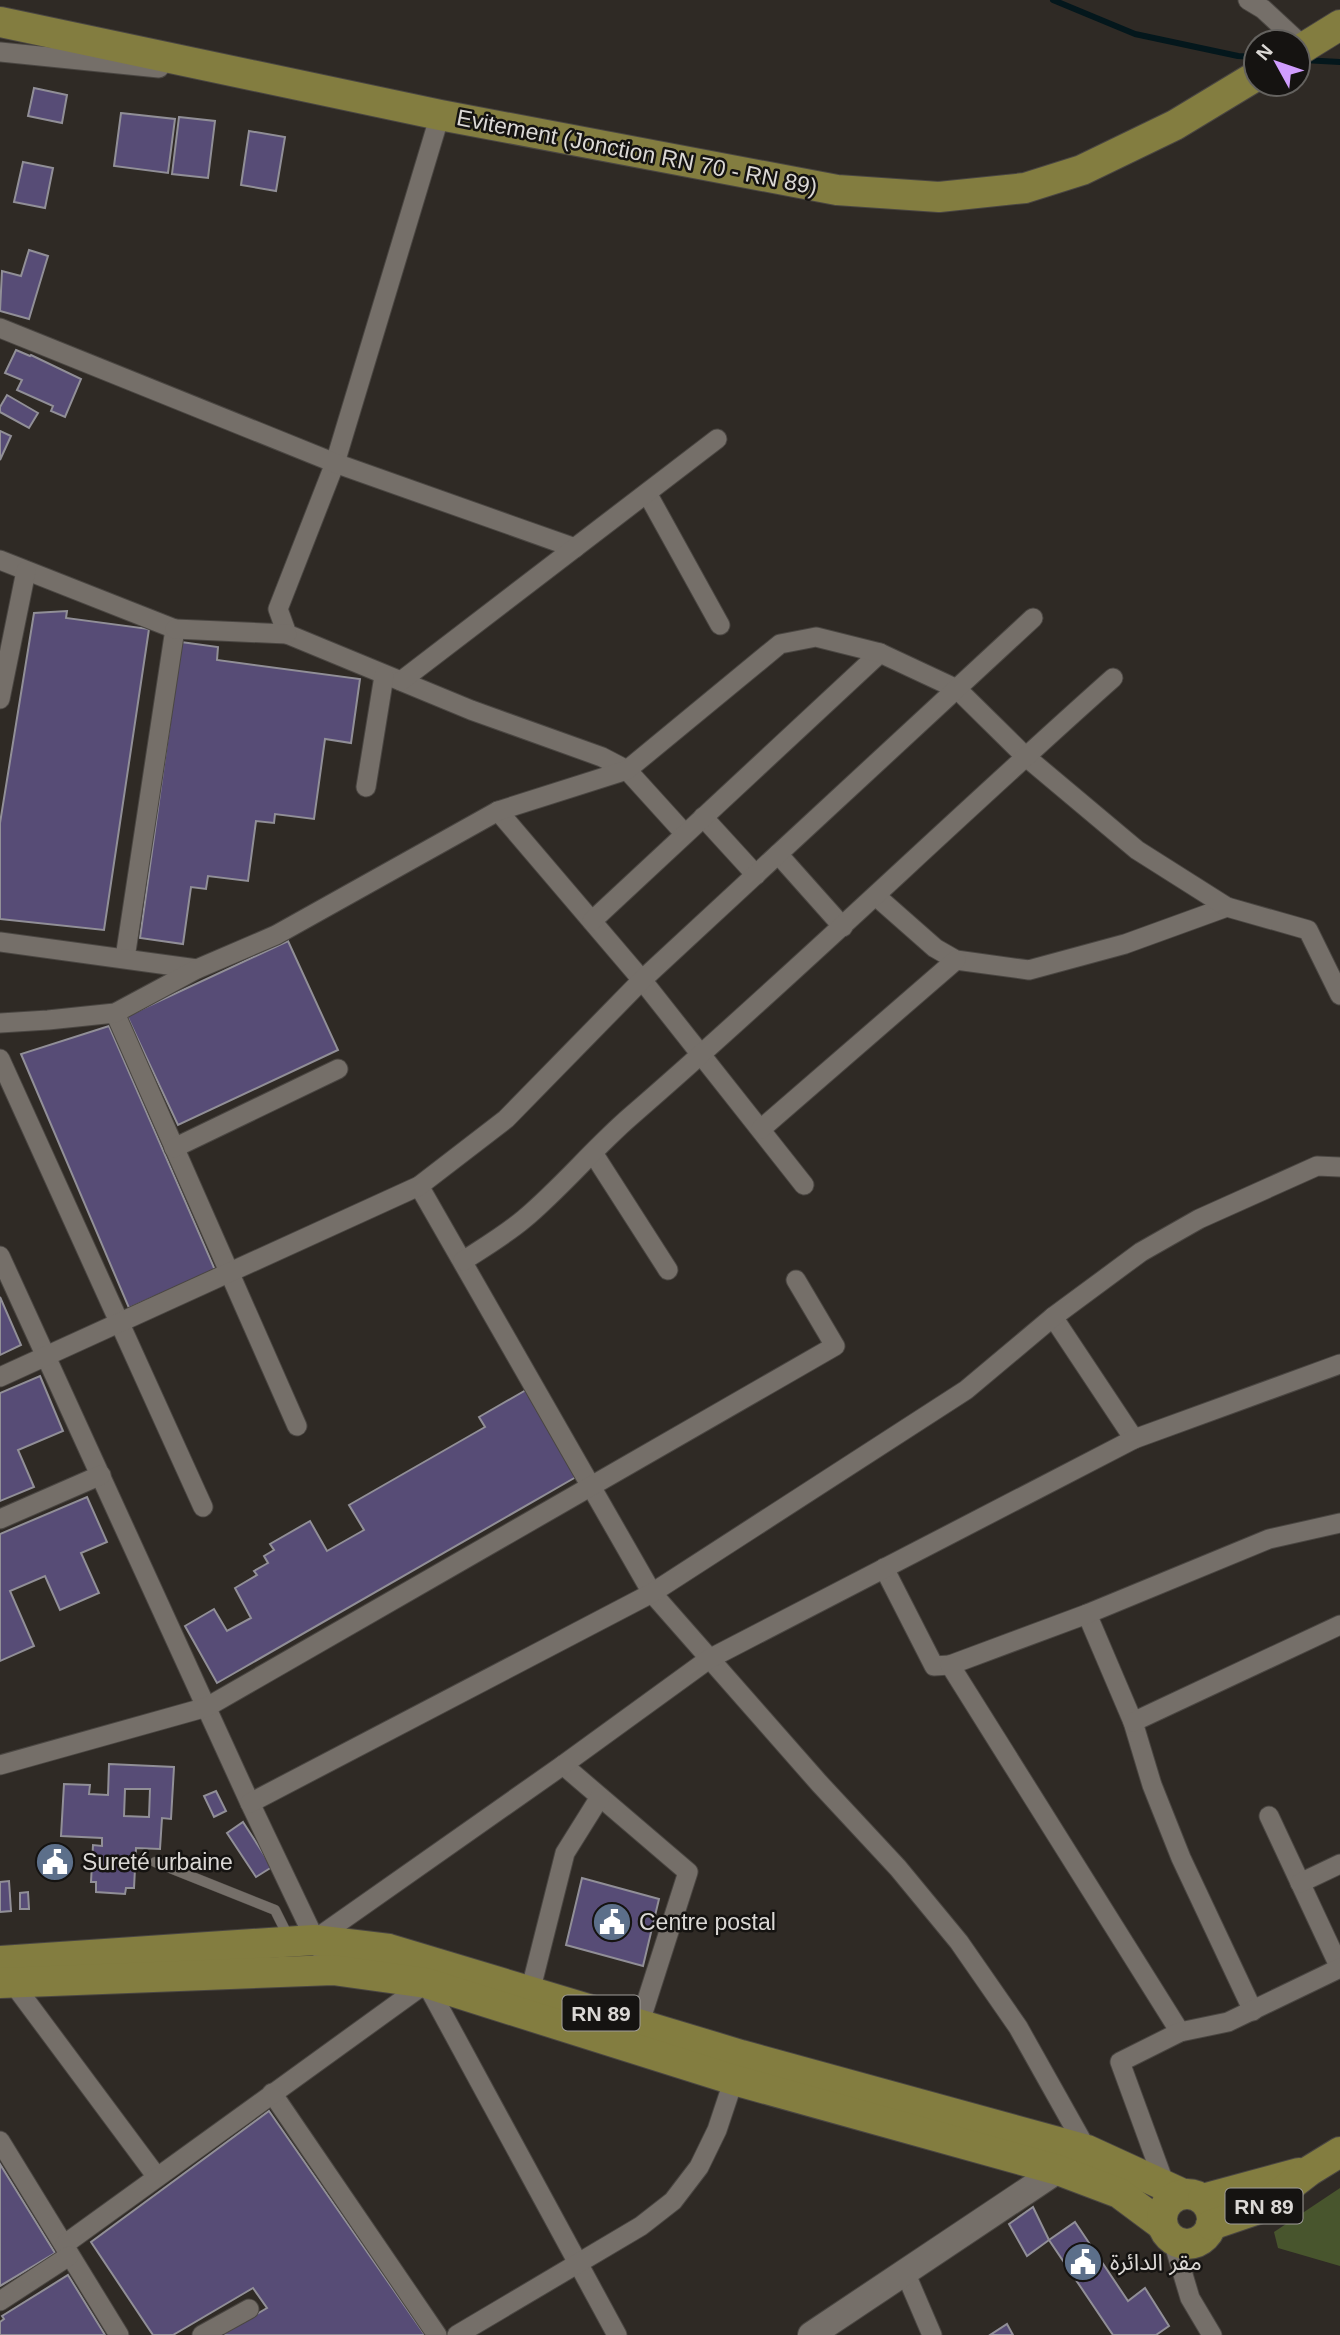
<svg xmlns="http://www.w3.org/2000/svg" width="1340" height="2335" font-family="Arial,'Noto Sans Arabic',sans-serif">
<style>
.green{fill:#48552d}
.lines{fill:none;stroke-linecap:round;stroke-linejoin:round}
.stream{stroke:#04171c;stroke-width:6}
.building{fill:#574c76;stroke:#918f97;stroke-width:2;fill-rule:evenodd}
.lane-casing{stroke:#4a4642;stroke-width:11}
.street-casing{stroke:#4a4642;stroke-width:21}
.secondary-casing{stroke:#4a4642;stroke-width:28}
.primary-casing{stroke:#4a4642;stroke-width:32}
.lane{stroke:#756f69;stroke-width:10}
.street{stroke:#756f69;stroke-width:19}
.secondary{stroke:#756f69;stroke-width:26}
.primary{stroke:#837d40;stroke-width:30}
.labels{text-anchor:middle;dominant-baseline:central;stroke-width:5;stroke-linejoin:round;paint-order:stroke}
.shield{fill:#151311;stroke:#a09d9a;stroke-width:2}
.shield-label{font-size:21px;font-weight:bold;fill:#dbd8d5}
.street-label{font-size:23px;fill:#dbd8d5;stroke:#151311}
.poi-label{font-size:23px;fill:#dbd8d5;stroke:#151311;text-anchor:start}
</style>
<rect width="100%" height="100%" fill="#2f2a25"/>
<path class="green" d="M 1340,2188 L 1340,2266 L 1278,2248 L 1274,2232 Z"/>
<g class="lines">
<g class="stream">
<path d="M 1053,0 L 1135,34 L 1238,56 L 1256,57"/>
<path d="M 1303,60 L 1340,62"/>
</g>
</g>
<g class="building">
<path d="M 34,88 L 67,95 L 62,123 L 28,116 Z"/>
<path d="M 121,113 L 175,119 L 168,173 L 114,166 Z"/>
<path d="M 179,117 L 215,121 L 208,178 L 172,174 Z"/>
<path d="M 249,131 L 285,137 L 276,191 L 241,185 Z"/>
<path d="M 23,162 L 53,168 L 45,208 L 14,202 Z"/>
<path d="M 29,250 L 48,256 L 29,319 L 0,311 L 2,271 L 21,276 Z"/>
<path d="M 16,350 L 30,356 L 31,355 L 81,379 L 65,417 L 51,411 L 53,406 L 17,390 L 22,380 L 5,373 Z"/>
<path d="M 7,395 L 38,413 L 29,428 L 0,412 L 0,407 Z"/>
<path d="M 0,431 L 11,436 L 0,460 Z"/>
<path d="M 67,611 L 66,618 L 149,629 L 104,930 L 0,919 L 0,823 L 34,613 Z"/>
<path d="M 181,642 L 218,647 L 217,660 L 360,679 L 351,743 L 325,739 L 314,819 L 275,814 L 274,823 L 256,821 L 248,881 L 208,876 L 206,889 L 191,887 L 183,944 L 140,938 Z"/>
<path d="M 288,941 L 338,1050 L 178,1125 L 127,1016 Z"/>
<path d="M 109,1026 L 215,1270 L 129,1308 L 21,1054 Z"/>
<path d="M 0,1297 L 21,1345 L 0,1355 Z"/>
<path d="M 40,1376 L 63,1431 L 18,1450 L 34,1487 L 0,1501 L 0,1393 Z"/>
<path d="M 526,1390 L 576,1477 L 217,1683 L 185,1626 L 214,1609 L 227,1631 L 251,1618 L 235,1588 L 257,1575 L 254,1571 L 268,1563 L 264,1556 L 274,1550 L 270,1544 L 310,1521 L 327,1551 L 364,1530 L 349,1505 L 485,1427 L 479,1417 Z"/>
<path d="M 87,1497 L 107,1542 L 81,1553 L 99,1593 L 60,1610 L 45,1576 L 10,1591 L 34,1646 L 0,1661 L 0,1534 Z"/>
<path d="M 109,1764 L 174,1767 L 171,1819 L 162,1818 L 160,1849 L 136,1848 L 134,1888 L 126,1888 L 125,1894 L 96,1892 L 96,1882 L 91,1882 L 93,1845 L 102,1846 L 102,1838 L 61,1836 L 64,1784 L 90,1785 L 89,1794 L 108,1795 ZM 125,1789 L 150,1789 L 149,1817 L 124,1816 Z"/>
<path d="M 216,1791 L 226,1811 L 214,1817 L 204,1796 Z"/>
<path d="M 243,1822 L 272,1867 L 256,1877 L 227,1833 Z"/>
<path d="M 582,1878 L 659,1899 L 643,1966 L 566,1945 Z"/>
<path d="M 9,1881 L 11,1911 L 0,1912 L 0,1882 Z"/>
<path d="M 28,1892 L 29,1909 L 20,1909 L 20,1893 Z"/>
<path d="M 269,2111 L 425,2335 L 221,2335 L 267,2308 L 253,2288 L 173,2335 L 153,2335 L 91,2242 Z"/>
<path d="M 0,2164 L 55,2253 L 0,2286 Z"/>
<path d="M 1033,2207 L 1049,2240 L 1027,2256 L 1009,2224 Z"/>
<path d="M 1075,2222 L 1128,2301 L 1145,2288 L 1169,2326 L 1156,2335 L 1113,2335 L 1049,2240 Z"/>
<path d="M 68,2275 L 105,2335 L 0,2335 L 0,2322 L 4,2319 L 2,2316 Z"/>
<path d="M 1007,2324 L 1013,2335 L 990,2335 Z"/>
</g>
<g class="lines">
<g class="lane-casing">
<path id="lane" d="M 155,1862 L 275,1910 L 289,1938"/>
</g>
<g class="street-casing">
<g id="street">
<path d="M 1248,0 L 1263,9 L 1304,47"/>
<path d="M 0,52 L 159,68"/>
<path d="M 440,115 L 335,463 L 278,609 L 287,634 L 471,710 L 602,757 L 627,770 L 685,834"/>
<path d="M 0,328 L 335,463 L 575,548"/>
<path d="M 647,493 L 720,625"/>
<path d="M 0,560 L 175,629 L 125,958"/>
<path d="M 175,629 L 287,634"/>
<path d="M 401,681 L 717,439"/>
<path d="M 0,699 L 26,571"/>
<path d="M 366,787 L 384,676"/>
<path d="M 498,811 L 642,980 L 804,1185"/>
<path d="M 703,817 L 756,875"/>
<path d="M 778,854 L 843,927"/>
<path d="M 876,896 L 935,948 L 956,960 L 1029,970 L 1125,944 L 1227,907"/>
<path d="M 592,921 L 880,653"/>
<path d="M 0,942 L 197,969"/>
<path d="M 115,1013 L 297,1426"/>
<path d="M 0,1023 L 48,1020 L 115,1013 L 197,969 L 276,935 L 498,811 L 627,770 L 780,644 L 816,637 L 880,653 L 957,689 L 1025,756 L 1137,850 L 1227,907 L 1308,930 L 1340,995"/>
<path d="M 0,1059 L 203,1507"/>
<path d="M 761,1129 L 956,960"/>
<path d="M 174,1148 L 338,1069"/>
<path d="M 593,1153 L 668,1270"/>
<path d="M 419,1186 L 652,1593 L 819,1783 L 898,1868 L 959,1942 L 1018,2027 L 1087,2150 L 1085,2151"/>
<path d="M 0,1256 L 250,1803 L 319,1948"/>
<path d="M 463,1261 C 483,1248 505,1235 524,1219 C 562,1187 593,1149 631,1116 C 795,974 951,822 1113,678"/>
<path d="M 1053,1317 L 1134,1439"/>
<path d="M 0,1377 L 419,1186 L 506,1119 L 642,980 L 1033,618"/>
<path d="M 0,1519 L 101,1475"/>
<path d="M 884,1568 L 934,1666 L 950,1665"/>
<path d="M 1087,1614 L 1133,1722 L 1152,1785 L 1181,1858 L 1253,2011"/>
<path d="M 1133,1722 L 1340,1625"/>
<path d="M 0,1765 L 207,1707 L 835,1346 L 796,1280"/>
<path d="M 563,1765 L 688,1872 L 639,2025"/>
<path d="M 250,1803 L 652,1593 L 966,1390 L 1053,1317 L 1141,1252 L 1199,1219 L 1317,1166 L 1340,1167"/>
<path d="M 1269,1816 L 1340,1968"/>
<path d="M 1300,1883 L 1340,1864"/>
<path d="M 314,1940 L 563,1765 L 709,1659 L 1134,1439 L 1340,1364"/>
<path d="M 12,1982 L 157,2177"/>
<path d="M 530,1992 L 565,1853 L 600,1797"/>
<path d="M 1180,2032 L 950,1665 L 1087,1614 L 1269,1539 L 1340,1523"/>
<path d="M 272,2093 L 437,2335"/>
<path d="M 0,2141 L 119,2335"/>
<path d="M 1165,2185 L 1120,2062 L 1180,2032 L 1228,2022 L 1340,1968"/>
<path d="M 1173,2241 L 1190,2298 L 1212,2335"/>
<path d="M 65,2244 L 426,1983 L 617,2335"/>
<path d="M 905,2272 L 932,2335"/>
<path d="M 0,2301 L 69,2256"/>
<path d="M 202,2335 L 249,2309"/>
<path d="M 457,2335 L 641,2226 L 673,2201 L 699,2167 L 717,2130 L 737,2070"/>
</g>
</g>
<g class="secondary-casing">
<path id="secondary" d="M 811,2335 L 1058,2170"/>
</g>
<g class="primary-casing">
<g id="primary">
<path d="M 0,22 L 440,115 L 837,190 L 939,197 L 1025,188 L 1082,170 L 1175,125 L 1256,76"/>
<path d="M 1298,51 L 1340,25"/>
<path d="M 0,1961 L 314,1940 L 389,1949 L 741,2055 L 1087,2150 L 1183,2194"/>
<path d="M 0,1983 L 333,1970 L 426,1983 L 734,2080 L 1058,2170 L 1119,2193 L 1162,2225"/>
<circle cx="1187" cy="2219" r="25"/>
<path d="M 1203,2199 L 1299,2173"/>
<path d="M 1211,2225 L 1261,2208 L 1309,2171 L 1340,2152"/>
</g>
</g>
<use href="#lane" class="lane"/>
<use href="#street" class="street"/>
<use href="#secondary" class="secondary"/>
<use href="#primary" class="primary"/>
</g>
<defs>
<g id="civic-disc" transform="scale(2.0125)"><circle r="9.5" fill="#5c6f8a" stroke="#151311"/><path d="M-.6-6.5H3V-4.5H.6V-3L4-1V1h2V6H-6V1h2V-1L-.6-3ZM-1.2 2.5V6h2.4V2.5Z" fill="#fff"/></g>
</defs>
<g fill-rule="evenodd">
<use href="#civic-disc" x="55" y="1862"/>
<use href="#civic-disc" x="612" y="1922"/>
<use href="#civic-disc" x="1083" y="2262"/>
</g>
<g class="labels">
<g class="shield">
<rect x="562.5" y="1995.5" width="77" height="35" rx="5"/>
<rect x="1225.5" y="2188.5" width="77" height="35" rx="5"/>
</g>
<g class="shield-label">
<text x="601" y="2013">RN 89</text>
<text x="1264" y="2206">RN 89</text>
</g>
<g class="street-label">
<text transform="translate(637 152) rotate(11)">Evitement (Jonction RN 70 - RN 89)</text>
</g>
<g class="poi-label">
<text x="82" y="1862">Sureté urbaine</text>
<text x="639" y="1922">Centre postal</text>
<text x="1110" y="2262">مقر الدائرة</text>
</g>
</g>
<g transform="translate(1277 63) rotate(310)"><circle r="33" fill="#151311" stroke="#64625f" stroke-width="2"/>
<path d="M0-5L12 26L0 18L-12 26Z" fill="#d09dfe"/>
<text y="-10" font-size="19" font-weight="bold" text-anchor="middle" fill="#dbd8d5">N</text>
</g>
</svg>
